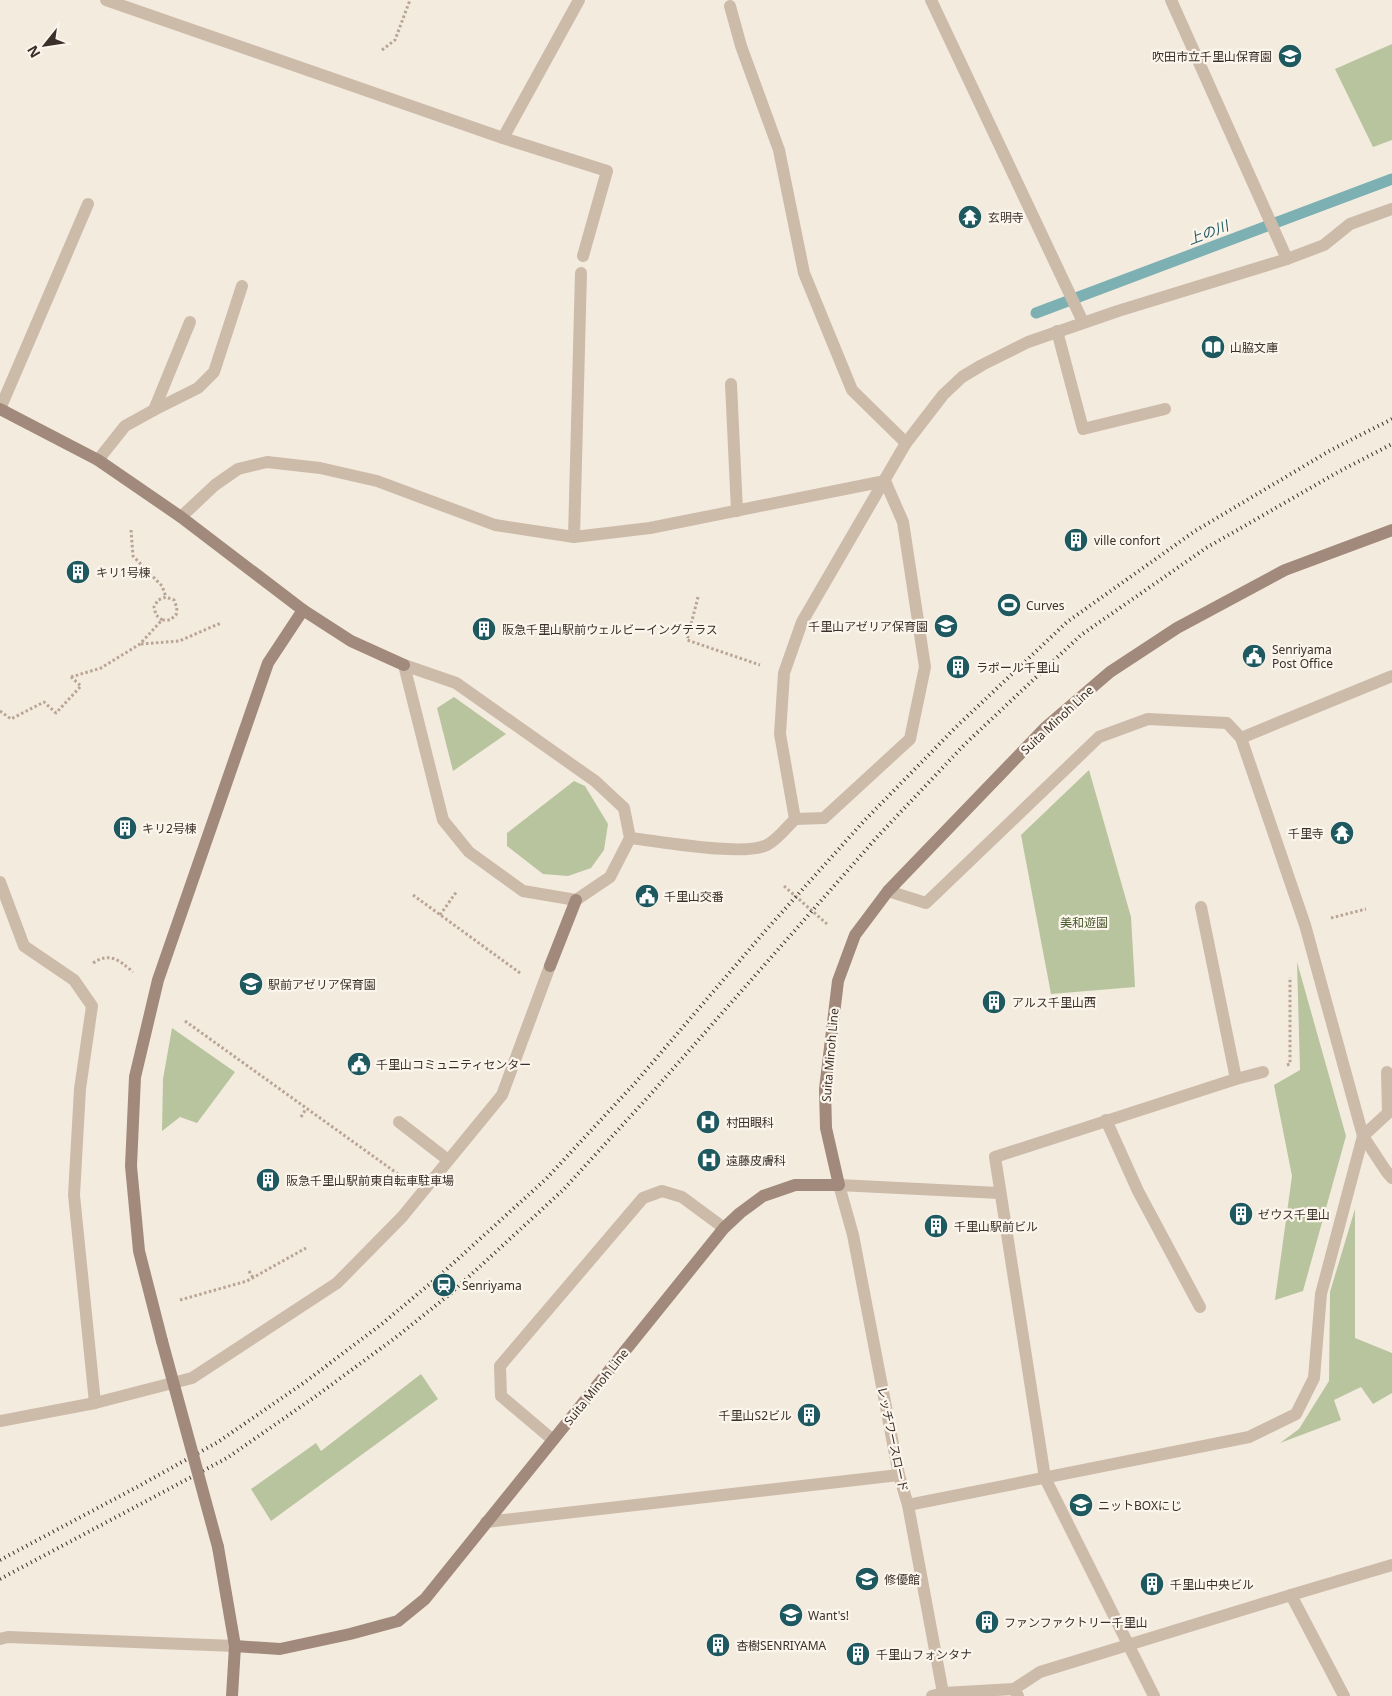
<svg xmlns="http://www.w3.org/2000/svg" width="1392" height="1696" font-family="'Noto Sans','Noto Sans JP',sans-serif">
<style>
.green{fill:#b7c49e}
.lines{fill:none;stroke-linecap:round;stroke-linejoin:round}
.stream{stroke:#7db0b3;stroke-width:11}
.path{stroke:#b9a594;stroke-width:3;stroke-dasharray:2.5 2.5;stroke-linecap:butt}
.lane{stroke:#cdbbaa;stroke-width:12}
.street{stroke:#cdbbaa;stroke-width:12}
.secondary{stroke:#a18a7b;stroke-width:12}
.rail{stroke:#3b302a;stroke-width:4;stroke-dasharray:1 4;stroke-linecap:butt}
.secondary-bridge{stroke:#a18a7b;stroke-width:12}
.labels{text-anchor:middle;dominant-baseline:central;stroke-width:4.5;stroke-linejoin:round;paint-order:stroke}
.poi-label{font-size:12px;fill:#3b302a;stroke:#fbf5ec;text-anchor:start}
.street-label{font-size:12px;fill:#3b302a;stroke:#fbf5ec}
.park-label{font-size:12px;fill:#495a2c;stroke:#fbf5ec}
.water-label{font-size:14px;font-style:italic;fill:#1d595f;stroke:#fbf5ec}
</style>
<rect width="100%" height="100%" fill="#f4ebdf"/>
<g class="green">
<path d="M 1392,44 L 1392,140 L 1373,147 L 1335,69 Z"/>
<path d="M 454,697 L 506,734 L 453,771 L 437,708 Z"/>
<path d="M 1089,770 L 1131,917 L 1135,987 L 1051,994 L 1021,835 Z"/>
<path d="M 574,781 L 585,786 L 608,824 L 604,850 L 591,868 L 568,876 L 543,874 L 507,846 L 507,833 Z"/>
<path d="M 1297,962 L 1346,1136 L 1303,1291 L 1275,1300 L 1292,1176 L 1274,1085 L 1300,1070 Z"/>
<path d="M 172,1028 L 235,1072 L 197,1123 L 180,1117 L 162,1131 L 163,1079 Z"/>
<path d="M 1355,1209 L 1355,1338 L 1392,1353 L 1392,1393 L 1373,1404 L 1361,1387 L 1334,1400 L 1341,1420 L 1280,1443 L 1299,1429 L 1329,1381 L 1330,1292 Z"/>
<path d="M 421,1374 L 438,1399 L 271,1521 L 251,1489 L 316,1443 L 321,1451 Z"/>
</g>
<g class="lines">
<path class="stream" d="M 1036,313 L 1392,179"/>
<g class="path">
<path d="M 382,50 L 395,40 L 410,0"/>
<path d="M 131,530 L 133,556 L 162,586 L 166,597"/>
<path d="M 698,597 L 687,640 L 760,665"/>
<path d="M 141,644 L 179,641 L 221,623"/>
<path d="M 71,677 L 101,668 L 140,644 L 162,620 L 170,620 L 176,615 L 177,608 L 174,600 L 166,597 L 158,600 L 154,607 L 156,615 L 162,620"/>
<path d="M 0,711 L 11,719 L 44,702 L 56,713 L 81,686 L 71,677"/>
<path d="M 784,886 L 827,924"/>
<path d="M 413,895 L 520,973"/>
<path d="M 440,915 L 457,891"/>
<path d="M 1331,918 L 1366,909"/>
<path d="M 93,963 C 110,952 119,960 133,972"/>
<path d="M 185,1021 L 398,1174"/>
<path d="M 1287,1065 L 1290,1064 L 1290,977"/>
<path d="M 301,1117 L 306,1109"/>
<path d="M 249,1271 L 253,1278"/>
<path d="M 180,1300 L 247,1281 L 306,1248"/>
</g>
<g class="lane">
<path d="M 730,6 L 741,46 L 779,150 L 804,273 L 852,390 L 906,443"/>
<path d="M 1057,331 L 1083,429 L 1165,409"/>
<path d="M 154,410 L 190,322"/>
<path d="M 98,460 L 125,426 L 154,410 L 198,388 L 214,372 L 242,286"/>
<path d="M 399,1122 L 448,1160"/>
<path d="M 1363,1136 L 1388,1113 L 1387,1072"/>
<path d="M 553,1440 L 501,1396 L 500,1366 L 643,1198 L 662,1191 L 682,1197 L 724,1228"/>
</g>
<g class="street">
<path d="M 106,0 L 503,138 L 607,171 L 583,256"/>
<path d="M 931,0 L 1083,322"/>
<path d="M 1171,0 L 1287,259"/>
<path d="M 503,138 L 579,0"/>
<path d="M 731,384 L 737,511"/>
<path d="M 0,409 L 88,204"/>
<path d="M 181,517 L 215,485 L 238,469 L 267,462 L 320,468 L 377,481 L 495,525 L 574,537 L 650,528 L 885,481 L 903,522 L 925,667 L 910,739 L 824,818 L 795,819"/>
<path d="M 574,537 L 581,273"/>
<path d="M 404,665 L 456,683 L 595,781 L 624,808 L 630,838 L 610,877 L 576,900 L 523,891 L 469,852 L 443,820 Z"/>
<path d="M 1241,738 L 1392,676"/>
<path d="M 630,838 C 658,841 744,857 767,845 C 777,840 787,827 795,819 L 780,734 L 784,673 L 802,622 L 906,443 L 943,395 L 962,377 L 982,365 L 1028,342 L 1118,311 L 1287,259 L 1324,245 L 1350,224 L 1392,209"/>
<path d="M 0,882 L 24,946 L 74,980 L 92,1006 L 80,1089 L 74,1195 L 95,1403"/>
<path d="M 888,891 L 926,903 L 1099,737 L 1148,719 L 1227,723 L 1241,738 L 1305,925 L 1363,1136 L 1386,1171 L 1392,1178"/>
<path d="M 1201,907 L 1236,1079"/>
<path d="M 1106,1120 L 1138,1191 L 1200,1307"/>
<path d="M 0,1421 L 95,1403 L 192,1378 L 337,1283 L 402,1217 L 502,1095 L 550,966"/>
<path d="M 908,1505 L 1249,1437 L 1296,1414 L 1314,1378 L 1321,1294 L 1363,1136"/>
<path d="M 486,1522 L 899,1475"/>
<path d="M 1291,1595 L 1344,1696"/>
<path d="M 0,1639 L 8,1637 L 235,1646"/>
<path d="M 1014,1689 L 1040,1672 L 1291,1595 L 1392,1565"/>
<path d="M 943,1693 L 908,1505 L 899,1475 L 853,1235 L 839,1185 L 999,1193"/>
<path d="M 932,1696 L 943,1693 L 1014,1689 L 1018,1696"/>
<path d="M 1154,1696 L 1045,1478 L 995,1157 L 1236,1079 L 1263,1072"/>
</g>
<g class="secondary">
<path d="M 0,409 L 98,460 L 181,517 L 303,610 L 351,641 L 404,665"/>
<path d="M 550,966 L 576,900"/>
<path d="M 162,1341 L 139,1251 L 131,1166 L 135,1077 L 158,980 L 268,663 L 303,610"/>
<path d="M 218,1547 L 235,1646 L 232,1696"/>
<path d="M 235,1646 L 280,1649 L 350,1634 L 398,1621 L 425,1599 L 724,1228 L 740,1213 L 763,1196 L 795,1185 L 839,1185 L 826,1128 L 825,1089 L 838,981 L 855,935 L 888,891 L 1046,727 L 1110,672 L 1177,628 L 1285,570 L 1392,530"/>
</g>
<g class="rail">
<path d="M 0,1560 L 137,1487 L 218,1442 L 305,1382 L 383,1323 L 438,1277 L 546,1179 L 635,1083 L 766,930 L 863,822 L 956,727 L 1067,622 L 1195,531 L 1331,450 L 1392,419"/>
<path d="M 0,1579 L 227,1458 L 316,1396 L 395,1338 L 450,1294 L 563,1190 L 649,1096 L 878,836 L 965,744 L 1081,635 L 1206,548 L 1340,471 L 1392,444"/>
</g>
<path class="secondary-bridge" d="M 162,1341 L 218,1547"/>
</g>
<defs>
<g id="school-disc" transform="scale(1.25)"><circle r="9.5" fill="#1d595f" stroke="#fbf5ec"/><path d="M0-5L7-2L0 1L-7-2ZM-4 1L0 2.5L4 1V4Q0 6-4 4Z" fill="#fff"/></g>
<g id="temple-disc" transform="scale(1.25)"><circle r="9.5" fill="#1d595f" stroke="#fbf5ec"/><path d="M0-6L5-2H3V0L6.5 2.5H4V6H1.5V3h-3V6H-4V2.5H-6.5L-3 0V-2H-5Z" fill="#fff"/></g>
<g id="library-disc" transform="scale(1.25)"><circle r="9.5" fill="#1d595f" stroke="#fbf5ec"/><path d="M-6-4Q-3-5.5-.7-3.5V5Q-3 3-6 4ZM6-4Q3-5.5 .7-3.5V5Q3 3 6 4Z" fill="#fff"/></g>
<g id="building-disc" transform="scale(1.25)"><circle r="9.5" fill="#1d595f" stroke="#fbf5ec"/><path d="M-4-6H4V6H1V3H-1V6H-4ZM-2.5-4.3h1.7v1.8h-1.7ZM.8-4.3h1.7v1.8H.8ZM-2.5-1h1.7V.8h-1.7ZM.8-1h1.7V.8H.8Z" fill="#fff"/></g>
<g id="stadium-disc" transform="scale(1.25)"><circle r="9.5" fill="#1d595f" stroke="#fbf5ec"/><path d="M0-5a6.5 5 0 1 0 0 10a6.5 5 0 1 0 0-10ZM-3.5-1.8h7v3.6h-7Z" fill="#fff"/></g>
<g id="civic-disc" transform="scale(1.25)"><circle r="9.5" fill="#1d595f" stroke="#fbf5ec"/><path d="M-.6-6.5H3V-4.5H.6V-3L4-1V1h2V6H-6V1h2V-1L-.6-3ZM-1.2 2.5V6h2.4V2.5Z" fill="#fff"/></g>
<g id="hospital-disc" transform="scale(1.25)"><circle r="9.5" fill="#1d595f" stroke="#fbf5ec"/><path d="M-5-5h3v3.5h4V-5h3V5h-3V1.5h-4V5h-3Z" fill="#fff"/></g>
<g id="station-disc" transform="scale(1.25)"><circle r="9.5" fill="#1d595f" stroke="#fbf5ec"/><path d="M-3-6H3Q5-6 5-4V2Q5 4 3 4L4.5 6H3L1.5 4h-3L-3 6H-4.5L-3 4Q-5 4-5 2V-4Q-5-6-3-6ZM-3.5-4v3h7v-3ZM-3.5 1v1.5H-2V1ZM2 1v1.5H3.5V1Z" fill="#fff"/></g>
</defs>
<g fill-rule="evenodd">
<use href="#school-disc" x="1290" y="56"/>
<use href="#temple-disc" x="970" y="217"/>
<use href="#library-disc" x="1213" y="347"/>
<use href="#building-disc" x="1076" y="540"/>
<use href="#building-disc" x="78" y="572"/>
<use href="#stadium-disc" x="1009" y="605"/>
<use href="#school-disc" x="946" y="626"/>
<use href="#building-disc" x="484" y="629"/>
<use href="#civic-disc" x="1254" y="656"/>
<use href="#building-disc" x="958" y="667"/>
<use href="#building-disc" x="125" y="828"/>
<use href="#temple-disc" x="1342" y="833"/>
<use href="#civic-disc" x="647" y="896"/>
<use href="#school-disc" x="251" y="984"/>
<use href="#building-disc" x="994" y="1002"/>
<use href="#civic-disc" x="359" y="1064"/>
<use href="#hospital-disc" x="708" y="1122"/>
<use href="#hospital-disc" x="709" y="1160"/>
<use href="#building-disc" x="268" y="1180"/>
<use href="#building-disc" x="1241" y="1214"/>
<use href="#building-disc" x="936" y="1226"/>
<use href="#station-disc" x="444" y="1285"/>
<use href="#building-disc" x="809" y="1415"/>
<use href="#school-disc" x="1081" y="1505"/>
<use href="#school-disc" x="867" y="1579"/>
<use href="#building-disc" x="1152" y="1584"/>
<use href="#school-disc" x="791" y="1615"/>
<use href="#building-disc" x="987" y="1622"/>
<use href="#building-disc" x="718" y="1645"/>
<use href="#building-disc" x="858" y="1654"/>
</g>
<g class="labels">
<g class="poi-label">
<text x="1272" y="56" text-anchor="end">吹田市立千里山保育園</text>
<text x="988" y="217">玄明寺</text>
<text x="1230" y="347">山脇文庫</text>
<text x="1094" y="540">ville confort</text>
<text x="96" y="572">キリ1号棟</text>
<text x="1026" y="605">Curves</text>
<text x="928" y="626" text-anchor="end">千里山アゼリア保育園</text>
<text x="502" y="629">阪急千里山駅前ウェルビーイングテラス</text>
<text x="1272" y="649">Senriyama<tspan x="1272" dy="14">Post Office</tspan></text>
<text x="976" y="667">ラポール千里山</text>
<text x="142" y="828">キリ2号棟</text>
<text x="1324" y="833" text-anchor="end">千里寺</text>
<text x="664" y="896">千里山交番</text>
<text x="268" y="984">駅前アゼリア保育園</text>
<text x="1012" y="1002">アルス千里山西</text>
<text x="376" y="1064">千里山コミュニティセンター</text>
<text x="726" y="1122">村田眼科</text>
<text x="726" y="1160">遠藤皮膚科</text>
<text x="286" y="1180">阪急千里山駅前東自転車駐車場</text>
<text x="1258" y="1214">ゼウス千里山</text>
<text x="954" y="1226">千里山駅前ビル</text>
<text x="462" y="1285">Senriyama</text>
<text x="792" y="1415" text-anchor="end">千里山S2ビル</text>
<text x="1098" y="1505">ニットBOXにじ</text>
<text x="884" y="1579">修優館</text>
<text x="1170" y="1584">千里山中央ビル</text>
<text x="808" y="1615">Want's!</text>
<text x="1004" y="1622">ファンファクトリー千里山</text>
<text x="736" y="1645">杏樹SENRIYAMA</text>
<text x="876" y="1654">千里山フォンタナ</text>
</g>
<g class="street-label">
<text transform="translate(1057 720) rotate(-43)">Suita Minoh Line</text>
<text transform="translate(830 1055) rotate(-85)">Suita Minoh Line</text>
<text transform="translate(596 1387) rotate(-51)">Suita Minoh Line</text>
<text transform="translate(893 1439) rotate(78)">レッチワースロード</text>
</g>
<g class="park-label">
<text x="1084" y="922">美和遊園</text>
</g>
<g class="water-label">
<text transform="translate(1208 232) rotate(-21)">上の川</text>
</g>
</g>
<g transform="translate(45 45) rotate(240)" stroke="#fbf5ec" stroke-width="4" paint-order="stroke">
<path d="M0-4L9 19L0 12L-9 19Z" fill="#3b302a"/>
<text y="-8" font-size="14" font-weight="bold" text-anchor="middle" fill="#3b302a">N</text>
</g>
</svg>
